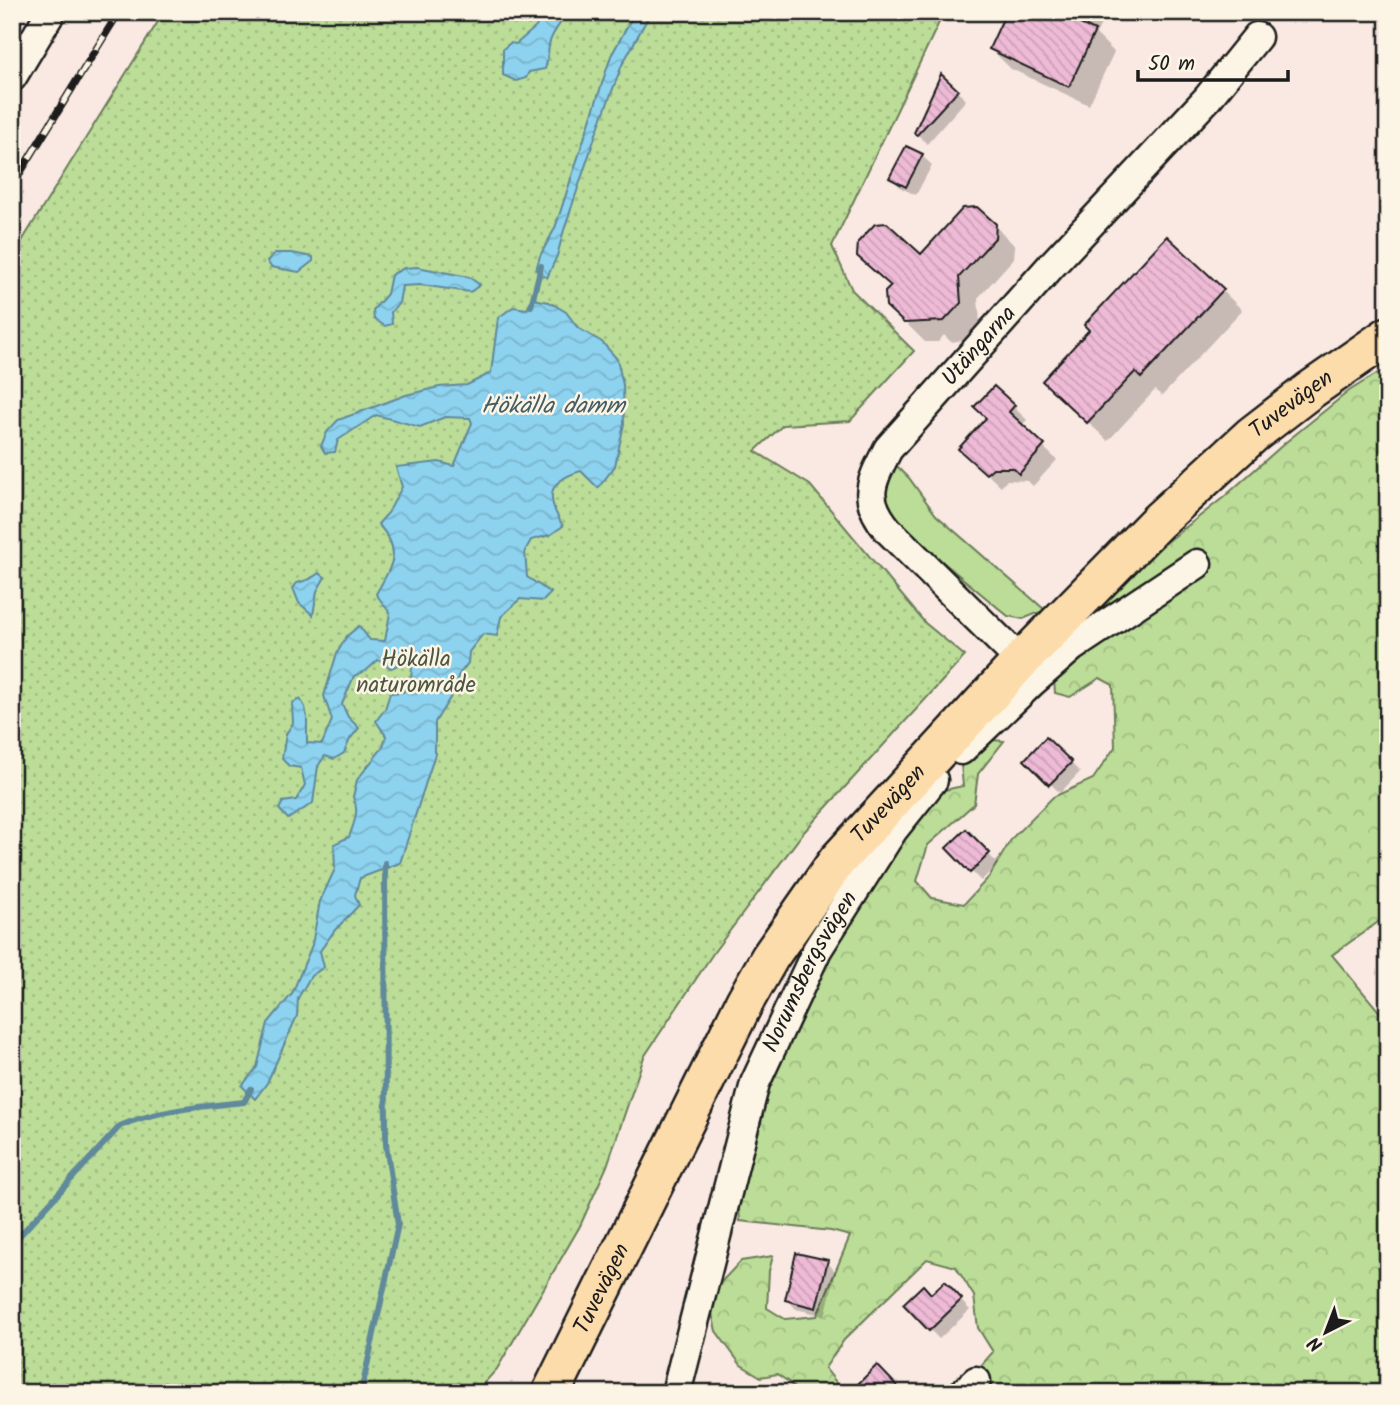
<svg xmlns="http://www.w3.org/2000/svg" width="1400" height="1405" font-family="Kalam,sans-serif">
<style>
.grass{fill:#bbdd97;stroke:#6c7c5a;stroke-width:2}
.forest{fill:url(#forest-crowns);stroke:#6c7c5a;stroke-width:2}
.park{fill:url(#park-dots);stroke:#6c7c5a;stroke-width:2}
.water{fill:url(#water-waves);stroke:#60899b;stroke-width:2}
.shadow{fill:#0003}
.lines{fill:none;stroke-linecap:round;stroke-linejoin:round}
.stream{stroke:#60899b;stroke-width:6}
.building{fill:url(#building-back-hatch);stroke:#1c1c1c;stroke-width:2}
.minor-casing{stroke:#1c1c1c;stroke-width:33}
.major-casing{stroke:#1c1c1c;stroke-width:42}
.minor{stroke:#fcf5e5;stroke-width:28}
.major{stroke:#fddcac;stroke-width:37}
.rail-casing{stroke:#1c1c1c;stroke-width:8}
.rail{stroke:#fcf5e5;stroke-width:5;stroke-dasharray:16;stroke-linecap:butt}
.labels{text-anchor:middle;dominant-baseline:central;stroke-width:5;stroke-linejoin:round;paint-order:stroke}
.street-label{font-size:23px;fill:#1c1c1c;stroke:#fcf5e5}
.park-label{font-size:23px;fill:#4c5641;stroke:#fcf5e5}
.water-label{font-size:24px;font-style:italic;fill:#445c66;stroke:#fcf5e5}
</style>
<defs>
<pattern id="forest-crowns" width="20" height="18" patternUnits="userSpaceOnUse" patternTransform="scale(1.75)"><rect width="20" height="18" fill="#bbdd97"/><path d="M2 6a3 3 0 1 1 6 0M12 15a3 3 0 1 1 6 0" fill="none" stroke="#a0bd82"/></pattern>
<pattern id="park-dots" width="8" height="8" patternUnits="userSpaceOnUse" patternTransform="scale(1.75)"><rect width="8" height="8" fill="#bbdd97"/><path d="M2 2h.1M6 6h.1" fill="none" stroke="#a0bd82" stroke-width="1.8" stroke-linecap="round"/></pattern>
<pattern id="water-waves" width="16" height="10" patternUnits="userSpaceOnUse" patternTransform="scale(1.75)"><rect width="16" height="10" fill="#8dd2ef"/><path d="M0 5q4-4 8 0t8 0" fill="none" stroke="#79b4cc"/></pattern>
<pattern id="building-back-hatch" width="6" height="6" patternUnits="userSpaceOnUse" patternTransform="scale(1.75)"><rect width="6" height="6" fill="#eebad6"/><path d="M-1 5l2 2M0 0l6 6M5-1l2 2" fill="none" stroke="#cc9fb7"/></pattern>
</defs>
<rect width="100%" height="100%" fill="#f9e9e2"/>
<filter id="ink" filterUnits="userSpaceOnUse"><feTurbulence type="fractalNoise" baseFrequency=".0143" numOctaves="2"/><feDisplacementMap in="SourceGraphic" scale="14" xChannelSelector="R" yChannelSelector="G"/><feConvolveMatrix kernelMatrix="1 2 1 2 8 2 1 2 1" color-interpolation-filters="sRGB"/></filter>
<g filter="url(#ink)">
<path class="grass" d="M 896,465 L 909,478 L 936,515 L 1045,610 L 1023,619 L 1008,616 L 897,524 C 887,506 879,482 896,465 Z"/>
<path class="forest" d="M 1386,368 L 1388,915 L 1332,955 L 1388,1022 L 1388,1393 L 966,1393 L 963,1386 L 993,1352 L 978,1328 L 974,1296 L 956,1267 L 927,1259 L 844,1340 L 825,1368 L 839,1386 L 841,1393 L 798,1393 L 790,1383 L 777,1374 L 761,1377 L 741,1365 L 716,1331 L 710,1304 L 721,1282 L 741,1261 L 773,1256 L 769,1271 L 767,1308 L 785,1319 L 817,1316 L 850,1236 L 831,1231 L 740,1221 L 738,1197 L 768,1077 L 800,1002 L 886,856 L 940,791 L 963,786 L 961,764 C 977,744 977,738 1004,741 L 978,774 L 974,804 L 928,845 L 917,881 L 932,898 L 964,904 L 989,877 L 1012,838 L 1053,797 L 1093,779 L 1115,747 L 1113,685 L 1100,678 L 1070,697 L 1055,693 L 1054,680 L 1080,649 L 1098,603 L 1152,554 L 1224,497 L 1286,442 L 1349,391 Z"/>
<path class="park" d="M 164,12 L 944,12 L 832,246 L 852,290 L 914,351 L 850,421 L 783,425 L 755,451 L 810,485 L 925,623 L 965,656 L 803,833 L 714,952 L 644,1057 L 607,1166 L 580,1226 L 497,1369 L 475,1393 L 12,1393 L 12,257 Z"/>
<g class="water">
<path d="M 540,12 L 568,12 C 562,22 551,33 549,45 C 548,54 548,60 545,69 L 529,72 L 526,78 L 516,81 L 503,75 L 503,49 L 510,43 L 516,44 L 536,27 L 541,16 Z"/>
<path d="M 635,12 L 651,12 L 622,65 L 597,131 L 564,230 L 557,256 L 547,278 L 536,270 L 540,256 L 555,228 L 611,56 Z"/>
<path d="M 275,253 L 292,253 L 313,257 L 313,261 L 299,272 L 271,267 L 267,261 Z"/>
<path d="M 417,267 L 469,277 L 480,285 L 470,292 L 420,285 L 402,286 L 399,303 L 391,312 L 392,324 L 385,326 L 374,319 L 373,310 L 387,294 L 391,275 L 404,268 Z"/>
<path d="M 533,299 L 549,302 L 566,312 L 578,328 L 602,342 L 617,359 L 623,385 L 624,424 L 615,466 L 598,488 L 581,471 C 547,481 545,497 563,526 L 550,535 L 531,540 L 525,551 L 527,577 L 551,593 L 543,601 L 520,599 L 501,617 L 497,636 L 483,634 L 469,652 L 468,663 L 458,676 L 455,690 L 435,722 L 435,754 L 400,863 L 360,878 L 355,895 L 359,905 L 335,930 L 320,951 L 324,967 L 311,976 L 298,998 L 297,1016 L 267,1083 L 255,1099 L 242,1086 L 257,1067 L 268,1023 L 292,994 L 312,945 L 320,901 L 335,869 L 334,844 L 349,837 C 354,823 360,811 353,797 L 357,780 L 383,747 L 386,736 L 376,721 L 385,709 L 390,693 L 403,692 L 411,683 L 412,665 L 406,661 L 391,668 L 378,660 L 367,670 L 354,676 L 342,704 L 348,717 L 359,728 L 350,739 L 344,753 L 334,759 L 325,756 L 318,766 L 313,803 L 288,819 L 279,809 L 283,802 L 296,800 L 305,785 L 301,768 L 289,766 L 282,759 L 286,734 L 293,723 L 292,703 L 300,699 L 305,707 L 307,717 L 307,743 L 322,744 L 332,720 L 324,696 L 337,653 L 347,636 L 359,626 L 370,640 L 385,641 L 390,613 L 376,594 C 391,566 404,552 378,524 L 388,513 L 402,487 L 396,467 L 439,462 L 454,466 L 472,423 L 470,418 L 445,417 L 420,427 L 376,415 L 338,440 L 335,452 L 325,453 L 321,446 L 327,432 L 338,420 L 406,395 L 439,387 L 467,385 L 491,373 L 498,318 L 513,307 L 527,309 Z"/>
<path d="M 319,573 L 325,577 L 317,591 L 313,615 L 299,603 L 293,588 L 297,583 L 310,579 Z"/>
</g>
<g class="shadow">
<path d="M 1008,12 L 1107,12 L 1096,34 L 1114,52 L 1089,105 L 1011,69 L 991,49 Z"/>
<path d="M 957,91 L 966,100 L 927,144 L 916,133 Z"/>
<path d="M 922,156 L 932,165 L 916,195 L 901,188 L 891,178 Z"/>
<path d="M 995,226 L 1015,246 L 1014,258 L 978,298 L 980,323 L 964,340 L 951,342 L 944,335 L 938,342 L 925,342 L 888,305 L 921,257 Z"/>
<path d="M 1223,291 L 1242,310 L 1162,396 L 1155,390 L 1108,441 L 1064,400 Z"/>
<path d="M 994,388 L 1027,420 L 1021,426 L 1057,460 L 1033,486 L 1028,481 L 1007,480 L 1001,487 L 974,462 L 988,418 Z"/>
<path d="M 1046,739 L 1080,772 L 1060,793 L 1026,760 Z"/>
<path d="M 966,831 L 998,864 L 981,881 L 948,848 Z"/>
<path d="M 1388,961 L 1388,974 L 1381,968 Z"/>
<path d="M 827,1262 L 836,1272 L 825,1316 L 796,1309 L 787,1299 Z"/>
<path d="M 945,1284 L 970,1310 L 939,1339 L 905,1304 L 932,1296 Z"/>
</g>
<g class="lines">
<g class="stream">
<path d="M 531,306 L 541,266"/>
<path d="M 12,1244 L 120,1126 C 156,1110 206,1106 244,1102 L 251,1089"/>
<path d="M 361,1393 L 398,1224 L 386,1145 L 385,863"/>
</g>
</g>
<g class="building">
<path d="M 1006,12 L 1078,12 L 1074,21 L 1095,31 L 1069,87 L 989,49 Z"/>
<path d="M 941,74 L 958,90 L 917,135 L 914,133 Z"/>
<path d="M 906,146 L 923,154 L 906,187 L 889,178 Z"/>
<path d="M 977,207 L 996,224 L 995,238 L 959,277 L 961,303 L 944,321 L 904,323 L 886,306 L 885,292 L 891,286 L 857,256 L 858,242 L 875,224 L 887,223 L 921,254 L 963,208 Z"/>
<path d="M 1167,236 L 1224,289 L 1141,378 L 1135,372 L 1087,423 L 1042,381 L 1089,330 L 1084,325 Z"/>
<path d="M 994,386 L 1015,405 L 1009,412 L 1045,445 L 1019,474 L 1013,468 L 993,468 L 986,474 L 958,449 L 986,418 L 974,407 Z"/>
<path d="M 1046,737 L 1072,762 L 1049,785 L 1024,760 Z"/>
<path d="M 966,829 L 990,853 L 970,873 L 946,848 Z"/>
<path d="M 796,1253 L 828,1260 L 816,1308 L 785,1300 Z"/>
<path d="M 945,1281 L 962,1299 L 929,1331 L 903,1304 L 923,1285 L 931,1294 Z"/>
<path d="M 877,1365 L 904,1393 L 849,1393 Z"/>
</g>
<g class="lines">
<g class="minor-casing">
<g id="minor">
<path d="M 12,77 L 51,12"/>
<path id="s1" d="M 1021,661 L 888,530 C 861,497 871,483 888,449 L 1051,266 L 1207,99 L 1257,37"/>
<path d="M 961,750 L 1032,682 L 1072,647 L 1197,564"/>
<path id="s2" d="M 676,1393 L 755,1083 L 817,950 L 893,830 L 933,780"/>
<path d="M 963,1393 L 976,1381"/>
</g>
</g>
<g class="major-casing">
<g id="major">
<path id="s3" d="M 551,1393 L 745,1001 L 770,957 L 837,861 L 1021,661 L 1157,522 L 1252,435 L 1309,391 L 1388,336"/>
</g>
</g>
<use href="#minor" class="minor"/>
<use href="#major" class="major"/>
<g class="rail-casing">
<path id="rail" d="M 12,186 L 119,12"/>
</g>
<use href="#rail" class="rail"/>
</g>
</g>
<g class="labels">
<g class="street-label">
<text stroke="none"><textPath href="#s1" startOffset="413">Utängarna</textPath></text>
<text stroke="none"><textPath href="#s3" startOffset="1250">Tuvevägen</textPath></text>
<text stroke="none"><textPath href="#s3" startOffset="682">Tuvevägen</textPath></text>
<text stroke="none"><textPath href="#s2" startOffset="444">Norumsbergsvägen</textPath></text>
<text stroke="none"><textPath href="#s3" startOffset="116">Tuvevägen</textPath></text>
</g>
<g class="park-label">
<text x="416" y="660">Hökälla<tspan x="416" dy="26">naturområde</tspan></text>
</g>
<g class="water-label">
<text x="553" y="406">Hökälla damm</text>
</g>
</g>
<rect width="1400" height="1405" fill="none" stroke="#fcf5e5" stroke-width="42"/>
<rect x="21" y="21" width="1358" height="1363" fill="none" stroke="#1c1c1c" stroke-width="2.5" filter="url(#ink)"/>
<g transform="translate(1326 1332) rotate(222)" stroke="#fcf5e5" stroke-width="5" paint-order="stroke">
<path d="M0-5L12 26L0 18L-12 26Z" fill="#1c1c1c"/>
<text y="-10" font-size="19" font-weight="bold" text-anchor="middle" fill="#1c1c1c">N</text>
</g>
<path d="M1138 70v10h150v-10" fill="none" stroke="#1c1c1c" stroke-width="3.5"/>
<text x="1148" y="70" font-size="21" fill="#1c1c1c" stroke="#fcf5e5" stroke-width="5" paint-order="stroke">50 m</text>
</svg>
